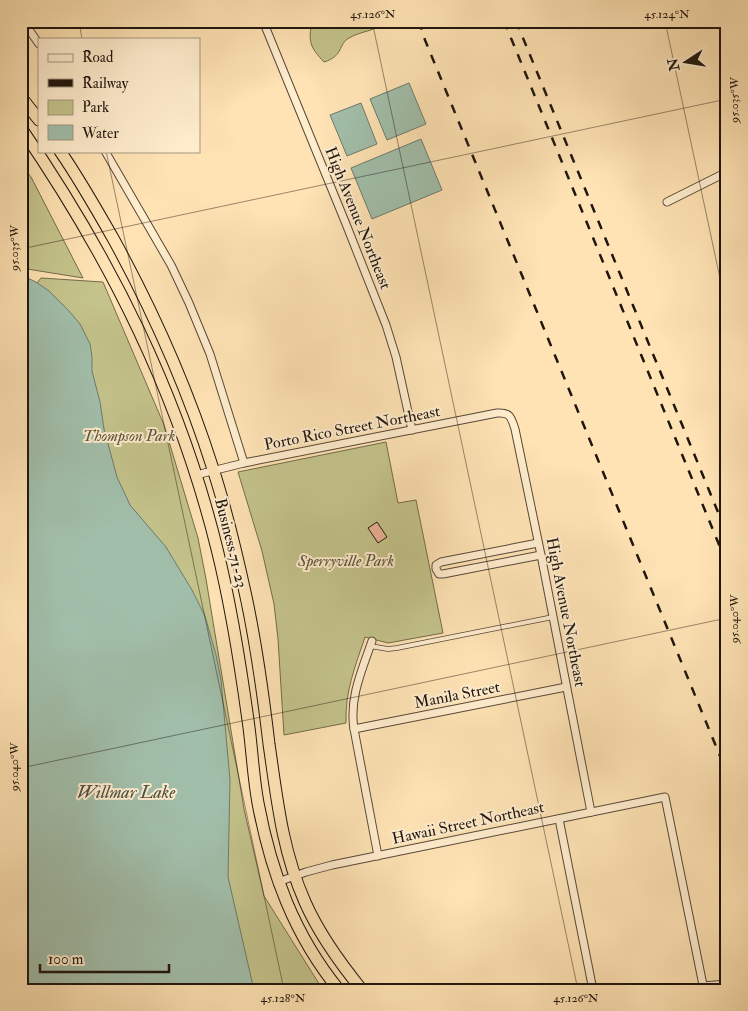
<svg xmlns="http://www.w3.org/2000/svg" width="748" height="1011" font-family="'IM FELL Double Pica',serif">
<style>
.green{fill:#c4c38b;stroke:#726c4c}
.water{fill:#a1beaa;stroke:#6d7a6c}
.building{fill:#edb198;stroke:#1f150e}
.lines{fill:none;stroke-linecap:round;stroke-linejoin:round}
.service-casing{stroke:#574838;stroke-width:5.5}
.minor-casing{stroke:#574838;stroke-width:9}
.trunk-casing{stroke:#1f150e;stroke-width:13}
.service{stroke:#ffedce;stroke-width:4}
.minor{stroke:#ffedce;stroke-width:7}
.trunk{stroke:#ffe3b4;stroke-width:11}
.rail{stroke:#1f150e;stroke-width:2.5;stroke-dasharray:9 9;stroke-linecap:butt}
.ticks{fill:none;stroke:#1f150e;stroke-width:1;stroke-opacity:0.45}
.labels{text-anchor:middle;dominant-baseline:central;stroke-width:4;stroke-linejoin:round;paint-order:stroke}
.street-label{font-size:16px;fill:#1f150e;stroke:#ffedce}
.park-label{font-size:16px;font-style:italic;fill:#59523a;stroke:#ffedce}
.water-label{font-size:18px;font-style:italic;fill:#4c5045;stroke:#ffedce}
.neatline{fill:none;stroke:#1f150e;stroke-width:2}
.ticks-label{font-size:12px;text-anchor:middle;fill:#1f150e}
</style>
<rect width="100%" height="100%" fill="#ffe3b4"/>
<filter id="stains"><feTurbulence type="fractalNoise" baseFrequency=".004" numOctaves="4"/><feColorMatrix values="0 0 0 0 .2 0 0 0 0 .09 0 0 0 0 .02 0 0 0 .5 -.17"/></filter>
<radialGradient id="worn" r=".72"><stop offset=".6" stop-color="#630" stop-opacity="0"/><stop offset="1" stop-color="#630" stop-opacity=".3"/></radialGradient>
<g class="green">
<path d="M 312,21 L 386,21 L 386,23 C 375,31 361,31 349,38 C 338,44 344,56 324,62 C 310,47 308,42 312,21 Z"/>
<path d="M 21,164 L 31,177 L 83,278 L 21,268 Z"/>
<path d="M 41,278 L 103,282 L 164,425 L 198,538 L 206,579 L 244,809 L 264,896 L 323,990 L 251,990 L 104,472 L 31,290 Z"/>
<path d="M 386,442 L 398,503 L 416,500 L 443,633 L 388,643 L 365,637 C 355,667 345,691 346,723 L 284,735 L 278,639 L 274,604 L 262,551 L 238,472 Z"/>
</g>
<g class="water">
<path d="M 409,83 L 426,124 L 387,140 L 370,99 Z"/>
<path d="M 361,103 L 377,144 L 347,156 L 330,115 Z"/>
<path d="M 421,139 L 442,190 L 372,219 L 351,168 Z"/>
<path d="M 21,275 L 36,282 L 49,291 L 68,310 L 80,324 L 90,344 L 92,357 L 92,371 L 100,402 L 104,429 L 117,477 L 130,505 L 166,547 L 192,590 L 205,616 L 216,655 L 221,680 L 230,780 L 228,877 L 254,990 L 21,990 Z"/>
</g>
<path class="building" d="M 377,522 L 387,537 L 378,543 L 368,528 Z"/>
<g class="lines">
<g class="service-casing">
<path id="service" d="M 370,646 L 388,649 L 397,648 L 553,617"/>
</g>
<g class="minor-casing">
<g id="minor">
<path d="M 23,21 L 39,44"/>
<path d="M 263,21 L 346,224 L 386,325 L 396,357 L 412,430"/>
<path d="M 105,151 L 171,265 L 189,303 L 210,354 L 244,463"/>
<path d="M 667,202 L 727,172"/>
<path d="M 196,475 L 244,463 L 497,413 C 511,412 511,418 515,429 L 541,555 L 591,812"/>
<path d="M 538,543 L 441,562 L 436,565 L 436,569 L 439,574 L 443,574 L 541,555"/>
<path d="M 372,641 C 362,670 349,698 354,729 L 378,856"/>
<path d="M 354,729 L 566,687"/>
<path d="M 559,819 L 593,990"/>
<path d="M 278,882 L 306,872 L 332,865 L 665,797 L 704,990"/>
<path d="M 703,986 L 727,984"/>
</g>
</g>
<g class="trunk-casing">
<g id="trunk">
<path d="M 21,97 L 39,120"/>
<path d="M 21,128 C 111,259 179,395 217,549 C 231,605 240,662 248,720 C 252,747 253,776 258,803 C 271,872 294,935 339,990"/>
<path d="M 60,151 C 80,180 97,210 114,240 C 154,313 188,390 213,469 C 226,509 236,551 245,592 C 256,642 263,693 269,744 C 277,799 282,850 305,902 C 319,934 340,963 362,990"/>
</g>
</g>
<use href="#service" class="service"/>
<use href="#minor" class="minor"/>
<use href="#trunk" class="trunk"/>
<g class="rail">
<path d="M 419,21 L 425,40 L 727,773"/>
<path d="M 504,21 L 727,564"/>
<path d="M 516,21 L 727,534"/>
</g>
</g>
<path class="ticks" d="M 79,21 L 82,39M 372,21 L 578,990M 665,21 L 727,311M 106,151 L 284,990M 21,249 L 727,99M 21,768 L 727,618"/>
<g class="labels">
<g class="street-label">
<text transform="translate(358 218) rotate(68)">High Avenue Northeast</text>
<text transform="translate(352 428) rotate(-11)">Porto Rico Street Northeast</text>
<text transform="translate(231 543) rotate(76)">Business 71-23</text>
<text transform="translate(566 612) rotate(79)">High Avenue Northeast</text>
<text transform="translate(457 695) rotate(-11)">Manila Street</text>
<text transform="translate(468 823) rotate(-12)">Hawaii Street Northeast</text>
</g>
<g class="park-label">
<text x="129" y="436">Thompson Park</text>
<text x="346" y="561">Sperryville Park</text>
</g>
<g class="water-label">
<text x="126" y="792">Willmar Lake</text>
</g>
</g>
<rect width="748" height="1011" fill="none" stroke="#ffe3b4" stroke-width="55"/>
<rect x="38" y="38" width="162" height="115" fill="#ffedce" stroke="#a59781"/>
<rect x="48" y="54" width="25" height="8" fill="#ffedce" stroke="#a59781"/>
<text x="82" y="62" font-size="15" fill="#1f150e">Road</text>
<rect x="48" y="79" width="25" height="8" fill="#1f150e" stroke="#a59781"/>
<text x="82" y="88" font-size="15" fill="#1f150e">Railway</text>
<rect x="48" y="100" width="25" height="15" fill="#c4c38b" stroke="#a59781"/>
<text x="82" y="112" font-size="15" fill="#1f150e">Park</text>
<rect x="48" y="125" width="25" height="15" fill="#a1beaa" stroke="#a59781"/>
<text x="82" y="138" font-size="15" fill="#1f150e">Water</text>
<g transform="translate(686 62) rotate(258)" stroke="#ffedce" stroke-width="4" paint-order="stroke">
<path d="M0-4L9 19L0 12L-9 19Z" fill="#1f150e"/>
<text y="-8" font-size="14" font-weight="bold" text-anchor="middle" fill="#1f150e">N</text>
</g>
<path d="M40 964v8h129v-8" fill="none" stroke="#1f150e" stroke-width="2.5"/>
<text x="48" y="964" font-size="15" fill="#1f150e" stroke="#ffedce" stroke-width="4" paint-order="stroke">100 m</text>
<rect x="28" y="28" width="692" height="956" class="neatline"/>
<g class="ticks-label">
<text x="373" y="18">45.126°N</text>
<text x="667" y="18">45.124°N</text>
<text transform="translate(734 100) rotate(-90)" y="4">95.035°W</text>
<text transform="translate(14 248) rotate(-90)" y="4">95.035°W</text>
<text transform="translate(734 619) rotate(-90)" y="4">95.040°W</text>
<text transform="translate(14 767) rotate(-90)" y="4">95.040°W</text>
<text x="283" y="1002">45.128°N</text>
<text x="576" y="1002">45.126°N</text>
</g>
<rect width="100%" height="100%" filter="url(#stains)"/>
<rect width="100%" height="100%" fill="url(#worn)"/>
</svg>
